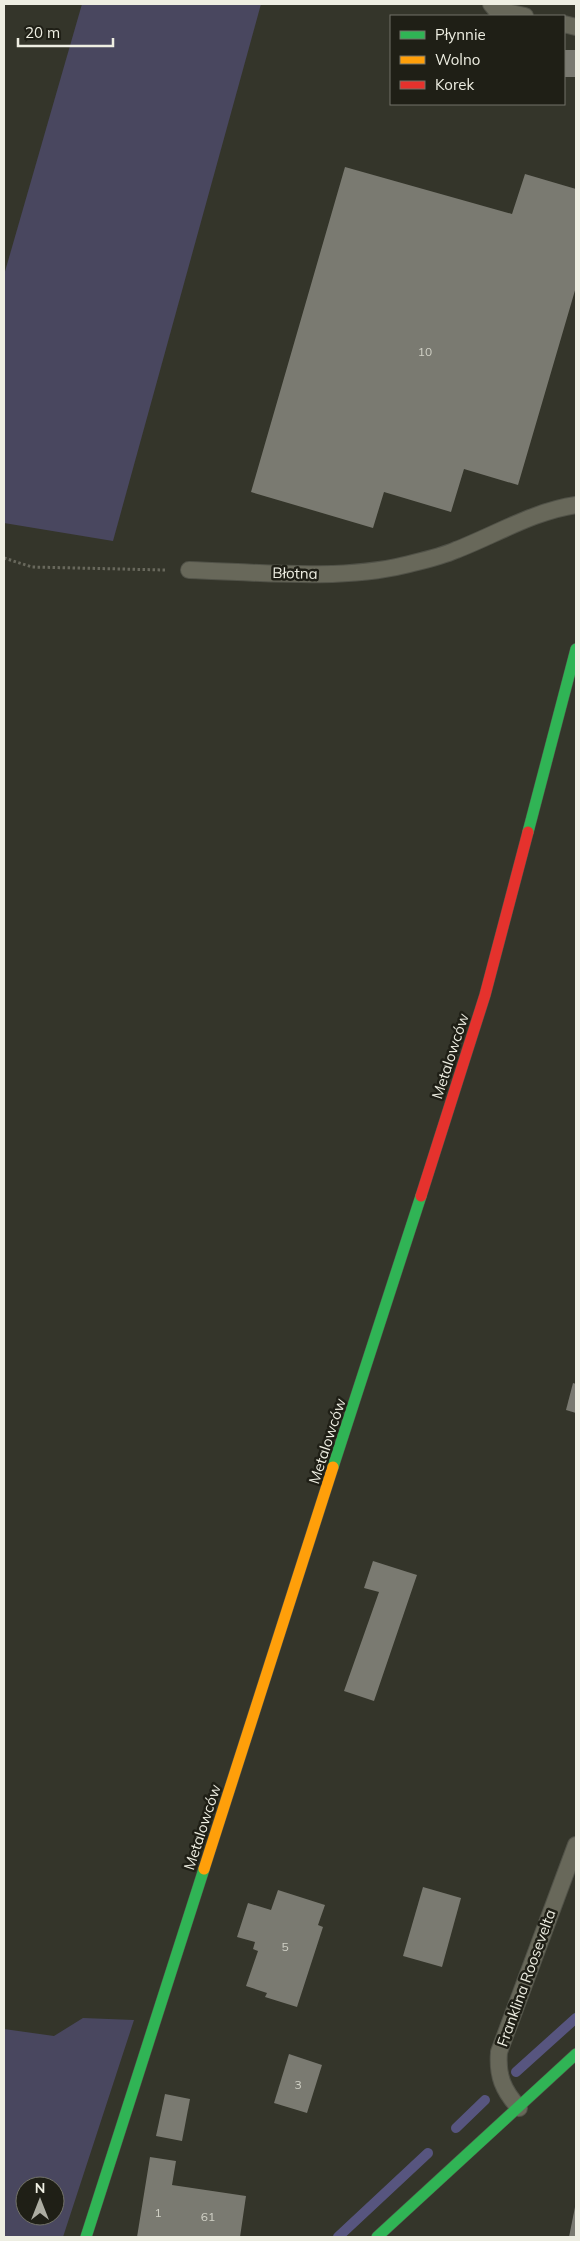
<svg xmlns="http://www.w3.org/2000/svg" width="580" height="2241" font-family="Mulish,sans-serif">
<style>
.green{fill:#49475f;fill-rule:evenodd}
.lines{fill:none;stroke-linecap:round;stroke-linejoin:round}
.stream{stroke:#57557f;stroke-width:10}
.building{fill:#7a7a71}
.lane-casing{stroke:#515248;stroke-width:18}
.fast-casing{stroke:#515248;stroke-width:12}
.slow-casing{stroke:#515248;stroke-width:12}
.jam-casing{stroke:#515248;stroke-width:12}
.path{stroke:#68685c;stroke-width:3;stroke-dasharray:2.5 2.5;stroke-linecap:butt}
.lane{stroke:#68685a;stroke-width:16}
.fast{stroke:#30b455;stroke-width:11}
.slow{stroke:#ff9f0a;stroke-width:11}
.jam{stroke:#e5322d;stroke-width:11}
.labels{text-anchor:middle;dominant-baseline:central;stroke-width:5;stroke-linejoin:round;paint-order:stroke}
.number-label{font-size:12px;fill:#d1d1c6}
.street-label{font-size:15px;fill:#eeeee2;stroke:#1f1f16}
</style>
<rect width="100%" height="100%" fill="#34352a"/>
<g class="green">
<path d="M 82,4 L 261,4 L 113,541 L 4,523 L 4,275 Z"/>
<path d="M 83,2018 L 134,2020 L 63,2237 L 4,2237 L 4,2029 L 54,2036 ZM 25,2186 L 55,2186 L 55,2216 L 25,2216 Z"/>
</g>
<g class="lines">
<g class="stream">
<path d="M 516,2072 L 576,2018"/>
<path d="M 456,2128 L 485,2100"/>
<path d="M 338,2237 L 428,2153"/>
</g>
</g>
<g class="building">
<rect x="564" y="50" width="12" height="27"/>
<path d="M 345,167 L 512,214 L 525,174 L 576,189 L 576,287 L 518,485 L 464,469 L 451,512 L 384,492 L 373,528 L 251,492 Z"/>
<path d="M 573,1383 L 576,1384 L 576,1413 L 566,1410 Z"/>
<path d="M 373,1561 L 417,1575 L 374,1701 L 344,1691 L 379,1592 L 364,1588 Z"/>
<path d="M 423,1887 L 461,1898 L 442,1967 L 403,1956 Z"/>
<path d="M 278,1890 L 325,1905 L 318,1925 L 323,1927 L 297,2007 L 265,1997 L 267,1993 L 246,1986 L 258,1951 L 253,1949 L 255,1942 L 237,1937 L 248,1903 L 271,1910 Z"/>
<path d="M 289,2054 L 322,2065 L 307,2113 L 274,2103 Z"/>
<path d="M 165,2094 L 190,2099 L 182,2141 L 156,2136 Z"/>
<path d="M 150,2157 L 176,2161 L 172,2185 L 246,2196 L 240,2237 L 137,2237 Z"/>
<path d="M 575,2207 L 576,2237 L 569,2237 Z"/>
</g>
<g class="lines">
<g class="lane-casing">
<g id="lane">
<path d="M 491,4 L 496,10 L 525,16"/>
<path d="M 564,24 L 576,27"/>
<path d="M 189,570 C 255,572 340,581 405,565 C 421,561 440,557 456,550 C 495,535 534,511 576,505"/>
<path d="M 519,2108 C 503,2090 497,2076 499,2052 L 576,1845"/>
</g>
</g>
<g class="fast-casing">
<g id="fast">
<path d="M 528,832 L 576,649"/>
<path d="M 333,1467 L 421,1196"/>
<path d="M 86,2237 L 204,1869"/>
<path d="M 377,2237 L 576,2054"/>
</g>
</g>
<g class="slow-casing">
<path id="slow" d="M 204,1869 L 333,1467"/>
</g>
<g class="jam-casing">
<path id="jam" d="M 421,1196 L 485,995 L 528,832"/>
</g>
<path class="path" d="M 4,558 L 32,567 L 165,570"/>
<use href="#lane" class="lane"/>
<use href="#fast" class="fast"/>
<use href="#slow" class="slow"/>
<use href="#jam" class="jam"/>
</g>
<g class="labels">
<g class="number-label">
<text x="425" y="351">10</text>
<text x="285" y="1946">5</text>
<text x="298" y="2084">3</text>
<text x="158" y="2212">1</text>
<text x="208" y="2216">61</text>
</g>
<g class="street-label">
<text transform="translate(295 573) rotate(1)">Błotna</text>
<text transform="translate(450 1056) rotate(-72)">Metalowców</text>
<text transform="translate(327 1441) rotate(-72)">Metalowców</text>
<text transform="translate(202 1827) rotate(-72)">Metalowców</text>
<text transform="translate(526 1978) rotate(-70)">Franklina Roosevelta</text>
</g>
</g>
<rect width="580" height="2241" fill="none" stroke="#eeeee2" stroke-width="10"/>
<rect x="390" y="15" width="175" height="90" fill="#1f1f16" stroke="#727268"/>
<rect x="400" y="31" width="25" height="8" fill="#30b455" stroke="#727268"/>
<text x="435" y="40" font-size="15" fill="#eeeee2">Płynnie</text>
<rect x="400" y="56" width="25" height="8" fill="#ff9f0a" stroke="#727268"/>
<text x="435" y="65" font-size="15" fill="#eeeee2">Wolno</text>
<rect x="400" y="81" width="25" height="8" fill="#e5322d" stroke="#727268"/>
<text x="435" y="90" font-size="15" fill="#eeeee2">Korek</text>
<g transform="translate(40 2201)"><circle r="24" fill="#1f1f16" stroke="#727268"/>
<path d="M0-4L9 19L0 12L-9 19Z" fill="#adada2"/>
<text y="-8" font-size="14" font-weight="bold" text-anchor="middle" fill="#eeeee2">N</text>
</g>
<path d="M18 38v8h95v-8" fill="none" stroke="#eeeee2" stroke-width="2.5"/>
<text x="25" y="38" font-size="15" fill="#eeeee2" stroke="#1f1f16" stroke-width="4" paint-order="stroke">20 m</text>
</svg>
